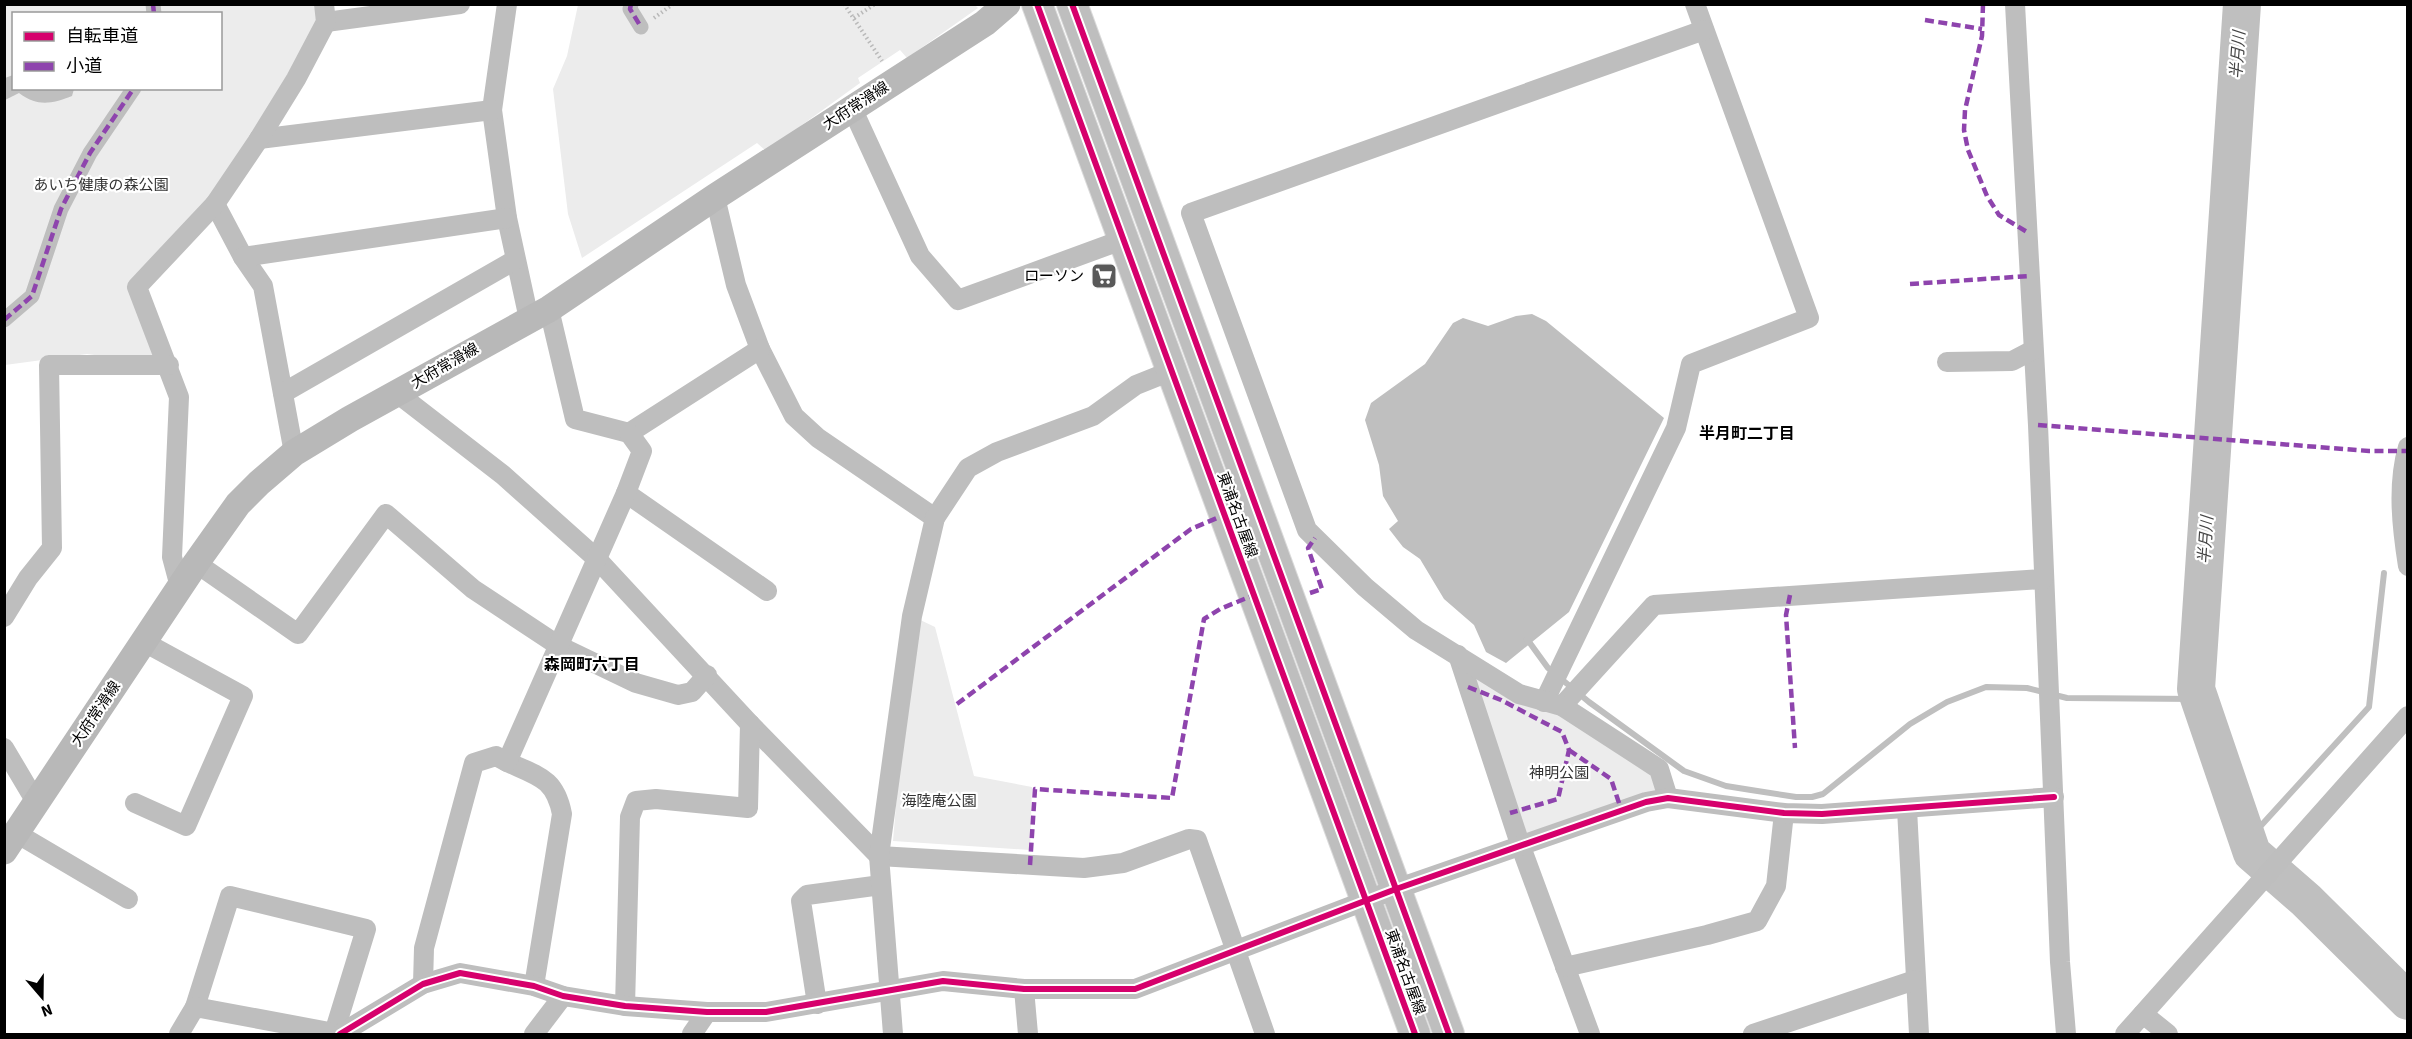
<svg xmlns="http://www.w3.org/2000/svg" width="2412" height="1039" font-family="'Source Sans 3','Noto Sans JP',sans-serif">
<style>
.green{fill:#ececec;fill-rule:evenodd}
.water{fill:#bfbfbf}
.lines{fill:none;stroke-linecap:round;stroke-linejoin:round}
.stream{stroke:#bfbfbf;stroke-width:6}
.river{stroke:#bfbfbf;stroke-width:38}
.primary-casing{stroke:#dbdbdb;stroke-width:32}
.path{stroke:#b9b9b9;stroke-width:4;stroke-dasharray:1.5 3;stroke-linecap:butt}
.pedestrian{stroke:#bebebe;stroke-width:15}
.minor{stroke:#bebebe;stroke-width:20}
.secondary{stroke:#b8b8b8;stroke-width:27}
.primary{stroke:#bebebe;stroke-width:30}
.quiet{stroke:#8e44ad;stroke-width:4.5;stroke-dasharray:9 4.5;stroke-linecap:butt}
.cycleway-casing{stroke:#fff;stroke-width:10}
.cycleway{stroke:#d6006c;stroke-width:6}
.labels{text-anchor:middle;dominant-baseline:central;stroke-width:4.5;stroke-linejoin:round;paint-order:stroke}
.street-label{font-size:15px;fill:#000;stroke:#fff}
.park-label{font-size:15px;fill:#333;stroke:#fff}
.poi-label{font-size:15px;fill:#000;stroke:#fff;text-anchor:end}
.water-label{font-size:16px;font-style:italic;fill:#444;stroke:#fff}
.neighbourhood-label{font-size:16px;font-weight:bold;fill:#000;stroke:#fff}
</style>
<rect width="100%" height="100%" fill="#fff"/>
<g class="green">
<path d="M 974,4 L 978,8 L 907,58 L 900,50 L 858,78 L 860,83 L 766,151 L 757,143 L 582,258 L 568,214 L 553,89 L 567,56 L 578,5 Z"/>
<path d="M 4,5 L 324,5 L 259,139 L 137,287 L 169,365 L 87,354 L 5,365 ZM 14,14 L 220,14 L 220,88 L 14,88 Z"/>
<path d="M 912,616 L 935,627 L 974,776 L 1032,787 L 1030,850 L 893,841 Z"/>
<path d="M 1458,655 L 1544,702 L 1659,769 L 1668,798 L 1521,847 Z"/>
</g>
<g class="water">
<path d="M 13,75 L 14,88 L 74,89 L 72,96 C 51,104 38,107 19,93 L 5,100 L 5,78 Z"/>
<path d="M 1532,314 L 1546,321 L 1664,418 L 1569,612 L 1506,663 L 1486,652 L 1474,625 L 1444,599 L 1420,559 L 1403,547 L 1389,529 L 1398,521 L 1383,496 L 1379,465 L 1365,420 L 1371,403 L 1425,364 L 1453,323 L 1463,318 L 1488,326 L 1516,316 Z"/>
</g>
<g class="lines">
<g class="stream">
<path d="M 1527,639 L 1548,668 L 1589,702 L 1684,771 L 1726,786 L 1751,790 L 1796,797 L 1812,797 L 1823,794 L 1910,724 L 1947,702 L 1986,687 L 2027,688 L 2067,698 L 2198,699"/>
<path d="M 2247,841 L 2369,707 L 2384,573"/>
</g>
<path class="river" d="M 2242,4 L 2196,689 L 2252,853 L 2306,900 L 2408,1001"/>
<g class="primary-casing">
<g id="primary">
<path d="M 1037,4 L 1415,1034"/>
<path d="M 1072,4 L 1449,1034"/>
</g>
</g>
<g class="path">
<path d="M 844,4 L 882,61"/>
<path d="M 654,18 L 673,4"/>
<path d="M 854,18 L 875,4"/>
</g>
<g class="pedestrian">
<path d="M 153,4 L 154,14"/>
<path d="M 631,4 L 630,9 L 641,27"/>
<path d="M 4,320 L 32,296 L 61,209 L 90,153 L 134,88"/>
</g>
<g class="minor">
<path d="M 507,4 L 492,110 L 507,218 L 529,319"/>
<path d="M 2015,4 L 2038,425 L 2060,962 L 2066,1034"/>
<path d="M 326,22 L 460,4"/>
<path d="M 852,108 L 920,256 L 958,300 L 1122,240"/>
<path d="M 259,139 L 492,110"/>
<path d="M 715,197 L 736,285 L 760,349 L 794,416 L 818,438 L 935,518"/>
<path d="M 215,204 L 243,257 L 263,286 L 294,453"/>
<path d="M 243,257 L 507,218"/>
<path d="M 549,309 L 575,419 L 629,433 L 760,349"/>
<path d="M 1947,362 L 2012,361 L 2033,350"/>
<path d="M 283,393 L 515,260"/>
<path d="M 397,393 L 503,475 L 597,559 L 750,724 L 879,856 L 1084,868 L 1123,863 L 1189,839 L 1197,840 L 1265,1034"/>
<path d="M 2408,447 C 2397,485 2402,528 2408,566"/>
<path d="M 626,493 L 767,591"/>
<path d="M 196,563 L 298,634 L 386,514 L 473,589 L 559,646 L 636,683 L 678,695 L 692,692 L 707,675"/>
<path d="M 180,587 L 172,557 L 179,397 L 137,287 L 215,204 L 259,139 L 296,79 L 326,22 L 324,4"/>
<path d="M 4,617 L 28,578 L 52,548 L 49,365 L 169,365"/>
<path d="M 1458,655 L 1521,847 L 1590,1034"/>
<path d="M 1544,702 L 1676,428 L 1691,364 L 1809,318 L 1695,4"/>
<path d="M 1562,706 L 1654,605 L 2043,579"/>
<path d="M 4,748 L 36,802"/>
<path d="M 507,762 C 538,776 555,778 562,814 L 534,986"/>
<path d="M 1668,798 L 1659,769 L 1562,706 L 1519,694 L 1416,630 L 1365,587 L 1307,530 L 1191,213 L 1704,30"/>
<path d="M 135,803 L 186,826 L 243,696 L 144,642"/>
<path d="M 1907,809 L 1919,1034"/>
<path d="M 16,833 L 128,899"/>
<path d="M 1565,967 L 1707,935 L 1757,921 L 1776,886 L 1784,813"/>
<path d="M 423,984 L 424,948 L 474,763 L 496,756 L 507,762 L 626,493 L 642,451 L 629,433"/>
<path d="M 1024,989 L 1028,1034"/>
<path d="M 817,1004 L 801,901 L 807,895 L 881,885"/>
<path d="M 625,1006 L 630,817 L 636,801 L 656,799 L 748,808 L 750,724"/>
<path d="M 195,1007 L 230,896 L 366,929 L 334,1033"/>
<path d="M 2143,1014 L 2168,1034"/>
<path d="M 179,1034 L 195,1007 L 340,1034"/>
<path d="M 340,1034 L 423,984 L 460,973 L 534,986 L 563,996 L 625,1006 L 707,1012 L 766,1012 L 943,981 L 1024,989 L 1135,989 L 1396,889 L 1646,802 L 1668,798 L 1784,813 L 1822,814 L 2054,797"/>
<path d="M 534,1034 L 563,996"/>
<path d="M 692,1034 L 707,1012"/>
<path d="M 893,1034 L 879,856 L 912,616 L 935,518 L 968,468 L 997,452 L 1093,416 L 1136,385 L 1171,371"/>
<path d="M 1753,1034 L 1915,980"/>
<path d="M 2125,1034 L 2408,716"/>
</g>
<path class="secondary" d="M 4,851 L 196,563 L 238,504 L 259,483 L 294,453 L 350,419 L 549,309 L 715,197 L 985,23 L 1007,4"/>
<use href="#primary" class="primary"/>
<g class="quiet">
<path d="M 153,4 L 154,14"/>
<path d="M 631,4 L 630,9 L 641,27"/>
<path d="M 1983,4 L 1982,36 L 1965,110 L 1964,130 L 1968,150 L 1987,196 L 1999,215 L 2027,232"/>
<path d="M 1925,20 L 1982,29"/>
<path d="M 1910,284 L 2029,276"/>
<path d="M 4,320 L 32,296 L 61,209 L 90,153 L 134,88"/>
<path d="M 2038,425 L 2369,451 L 2406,451"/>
<path d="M 1310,593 L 1322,589 L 1308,548 L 1315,538"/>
<path d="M 1790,595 L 1786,615 L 1795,748"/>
<path d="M 1468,687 L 1501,700 L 1562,732 L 1569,750 L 1558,799 L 1510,813"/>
<path d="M 957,704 L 1191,529 L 1224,515"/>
<path d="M 1569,750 L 1611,779 L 1621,809"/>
<path d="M 1030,865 L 1035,789 L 1172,798 L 1204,619 L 1220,609 L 1254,595"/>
</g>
<g class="cycleway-casing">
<g id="cycleway">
<path d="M 1037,4 L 1415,1034"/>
<path d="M 1072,4 L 1449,1034"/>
<path d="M 340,1034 L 423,984 L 460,973 L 534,986 L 563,996 L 625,1006 L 707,1012 L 766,1012 L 943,981 L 1024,989 L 1135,989 L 1396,889 L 1646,802 L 1668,798 L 1784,813 L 1822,814 L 2054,797"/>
</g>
</g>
<use href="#cycleway" class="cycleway"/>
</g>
<defs>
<g id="supermarket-square" transform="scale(1.35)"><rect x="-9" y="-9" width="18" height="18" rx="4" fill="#595959" stroke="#fff"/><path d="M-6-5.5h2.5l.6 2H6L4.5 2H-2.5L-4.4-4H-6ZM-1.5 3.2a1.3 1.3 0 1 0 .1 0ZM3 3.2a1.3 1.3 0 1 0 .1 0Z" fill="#fff"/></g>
</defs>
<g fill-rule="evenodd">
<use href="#supermarket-square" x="1104" y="276"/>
</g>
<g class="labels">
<g class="street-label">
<text transform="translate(856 106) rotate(-33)">大府常滑線</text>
<text transform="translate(445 366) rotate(-30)">大府常滑線</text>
<text transform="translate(1237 515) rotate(70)">東浦名古屋線</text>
<text transform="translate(96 714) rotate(-56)">大府常滑線</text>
<text transform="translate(1405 972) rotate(70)">東浦名古屋線</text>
</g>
<g class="park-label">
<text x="101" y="185">あいち健康の森公園</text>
<text x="1559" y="773">神明公園</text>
<text x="939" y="801">海陸庵公園</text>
</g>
<g class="poi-label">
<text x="1084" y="276">ローソン</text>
</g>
<g class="water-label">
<text transform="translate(2238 55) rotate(-86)">半月川</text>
<text transform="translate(2206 540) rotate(-86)">半月川</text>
</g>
<g class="neighbourhood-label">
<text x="1747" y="434">半月町二丁目</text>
<text x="592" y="665">森岡町六丁目</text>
</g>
</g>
<rect width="2412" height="1039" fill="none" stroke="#000000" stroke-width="12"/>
<rect x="12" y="12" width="210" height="78" fill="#ffffff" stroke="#999999" stroke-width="1.5"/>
<rect x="24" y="32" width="30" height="9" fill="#d6006c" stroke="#999999" stroke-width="1.5"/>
<text x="66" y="42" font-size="18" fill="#000000">自転車道</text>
<rect x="24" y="62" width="30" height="9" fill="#8e44ad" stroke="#999999" stroke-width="1.5"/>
<text x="66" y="72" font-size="18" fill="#000000">小道</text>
<g transform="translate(42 997) rotate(160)" stroke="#ffffff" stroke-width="4.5" paint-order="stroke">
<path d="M0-4.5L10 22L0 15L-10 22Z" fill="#000000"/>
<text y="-9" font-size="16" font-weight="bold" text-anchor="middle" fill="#000000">N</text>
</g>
</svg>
